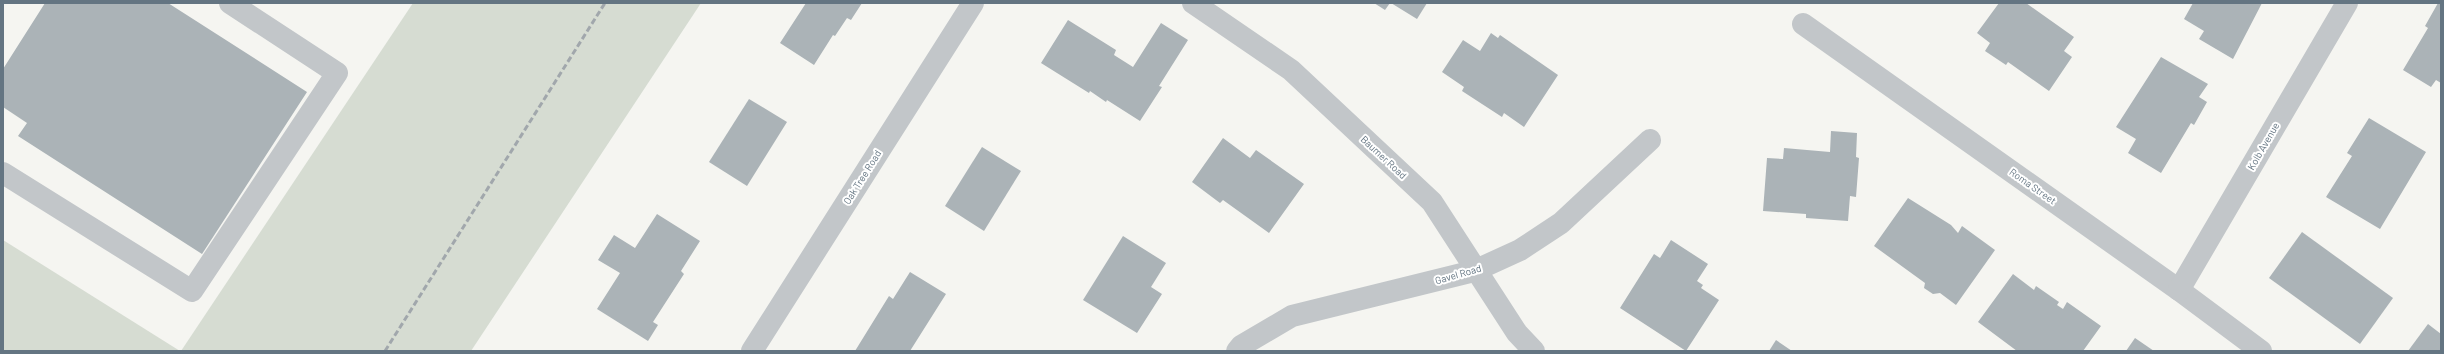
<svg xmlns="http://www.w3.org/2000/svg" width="2444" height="354" font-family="Barlow,sans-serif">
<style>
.green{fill:#d6dcd2}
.building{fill:#abb3b7}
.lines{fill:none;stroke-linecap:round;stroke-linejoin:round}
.minor{stroke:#c2c6c9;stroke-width:22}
.rail{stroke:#a1a7ac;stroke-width:3;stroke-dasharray:6 3;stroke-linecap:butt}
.labels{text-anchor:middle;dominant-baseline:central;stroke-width:4;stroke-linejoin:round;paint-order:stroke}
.street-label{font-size:10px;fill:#647582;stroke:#fff}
</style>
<rect width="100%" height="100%" fill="#f5f5f1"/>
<g class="green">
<path d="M 413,3 L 701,3 L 471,351 L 181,351 Z"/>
<path d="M 3,240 L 180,351 L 3,351 Z"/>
</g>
<g class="building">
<path d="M 45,3 L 168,3 L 307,92 L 202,254 L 18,136 L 27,123 L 3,107 L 3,69 Z"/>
<path d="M 806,3 L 862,3 L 851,20 L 847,18 L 835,36 L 833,35 L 814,65 L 780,43 Z"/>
<path d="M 1374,3 L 1390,3 L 1385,10 Z"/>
<path d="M 1391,3 L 1427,3 L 1417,19 Z"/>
<path d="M 1999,3 L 2026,3 L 2074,37 L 2064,51 L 2072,57 L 2049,91 L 2008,62 L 2006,65 L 1985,51 L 1990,43 L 1977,33 Z"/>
<path d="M 2193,3 L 2262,3 L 2233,59 L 2199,39 L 2204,31 L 2184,19 Z"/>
<path d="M 2438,3 L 2441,4 L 2441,83 L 2436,80 L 2431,87 L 2403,70 L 2428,28 L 2425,26 Z"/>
<path d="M 1068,20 L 1116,50 L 1114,55 L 1133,67 L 1161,23 L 1188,40 L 1159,86 L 1162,87 L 1140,121 L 1107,100 L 1106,102 L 1090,91 L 1089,93 L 1041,63 Z"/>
<path d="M 1491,33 L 1498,38 L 1500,35 L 1558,75 L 1524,127 L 1504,113 L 1502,117 L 1462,91 L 1464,87 L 1442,72 L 1463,40 L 1480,51 Z"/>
<path d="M 2161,57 L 2208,84 L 2199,97 L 2207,102 L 2194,125 L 2191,123 L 2161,173 L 2128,153 L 2136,139 L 2116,127 Z"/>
<path d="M 749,99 L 787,122 L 747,186 L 709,162 Z"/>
<path d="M 2369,118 L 2426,152 L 2380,229 L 2326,197 L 2352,156 L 2347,153 Z"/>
<path d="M 1831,131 L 1857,133 L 1856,157 L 1859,158 L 1856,197 L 1850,196 L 1848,221 L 1806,218 L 1806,214 L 1763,211 L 1767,158 L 1783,159 L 1784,148 L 1830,152 Z"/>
<path d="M 1223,138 L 1250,158 L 1256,150 L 1304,184 L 1269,233 L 1223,200 L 1220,203 L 1192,182 Z"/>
<path d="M 982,147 L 1021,171 L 984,231 L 945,206 Z"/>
<path d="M 1908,198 L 1951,225 L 1958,233 L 1962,226 L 1995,250 L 1956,305 L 1940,293 L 1933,294 L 1924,288 L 1925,283 L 1874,246 Z"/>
<path d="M 657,214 L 700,241 L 681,271 L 684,274 L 653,322 L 658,325 L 648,341 L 597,309 L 620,273 L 598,260 L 614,235 L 635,248 Z"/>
<path d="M 2302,232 L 2393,298 L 2360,344 L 2269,278 Z"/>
<path d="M 1123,236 L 1166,263 L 1151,287 L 1162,294 L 1137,333 L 1083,300 Z"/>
<path d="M 1671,240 L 1708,264 L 1697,281 L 1703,285 L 1701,288 L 1719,300 L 1686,351 L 1620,308 L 1654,254 L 1660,258 Z"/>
<path d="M 910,272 L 946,294 L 910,351 L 855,351 L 889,296 L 893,299 Z"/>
<path d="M 2013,274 L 2034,290 L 2036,286 L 2059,302 L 2057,305 L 2063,309 L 2067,302 L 2101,326 L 2083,351 L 2017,351 L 1978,322 Z"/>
<path d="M 2428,324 L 2441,334 L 2441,351 L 2408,351 Z"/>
<path d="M 2135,338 L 2154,351 L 2126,351 Z"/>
<path d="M 1776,340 L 1792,351 L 1769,351 Z"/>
</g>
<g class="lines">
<g class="minor">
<path d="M 1193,3 L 1291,70 L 1432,202 L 1517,333 L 1534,351"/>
<path d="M 1803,24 L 2179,290 L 2261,351"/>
<path d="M 3,173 L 192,291 L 337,73 L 230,3"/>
<path d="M 2179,290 L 2347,3"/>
<path d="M 752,351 L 973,3"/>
<path d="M 1237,351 L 1241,346 L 1292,316 L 1474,271 L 1520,250 L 1561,223 L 1650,140"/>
</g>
<path class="rail" d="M 385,351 L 605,3"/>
</g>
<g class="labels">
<g class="street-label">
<text transform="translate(2263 146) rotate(-60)">Kolb Avenue</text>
<text transform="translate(1384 157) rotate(43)">Baumer Road</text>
<text transform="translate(862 177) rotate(-58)">Oak Tree Road</text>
<text transform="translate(2033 186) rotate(35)">Roma Street</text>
<text transform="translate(1458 274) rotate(-16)">Gavel Road</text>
</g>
</g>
<rect width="2444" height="354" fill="none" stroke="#647582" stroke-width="8"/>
</svg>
